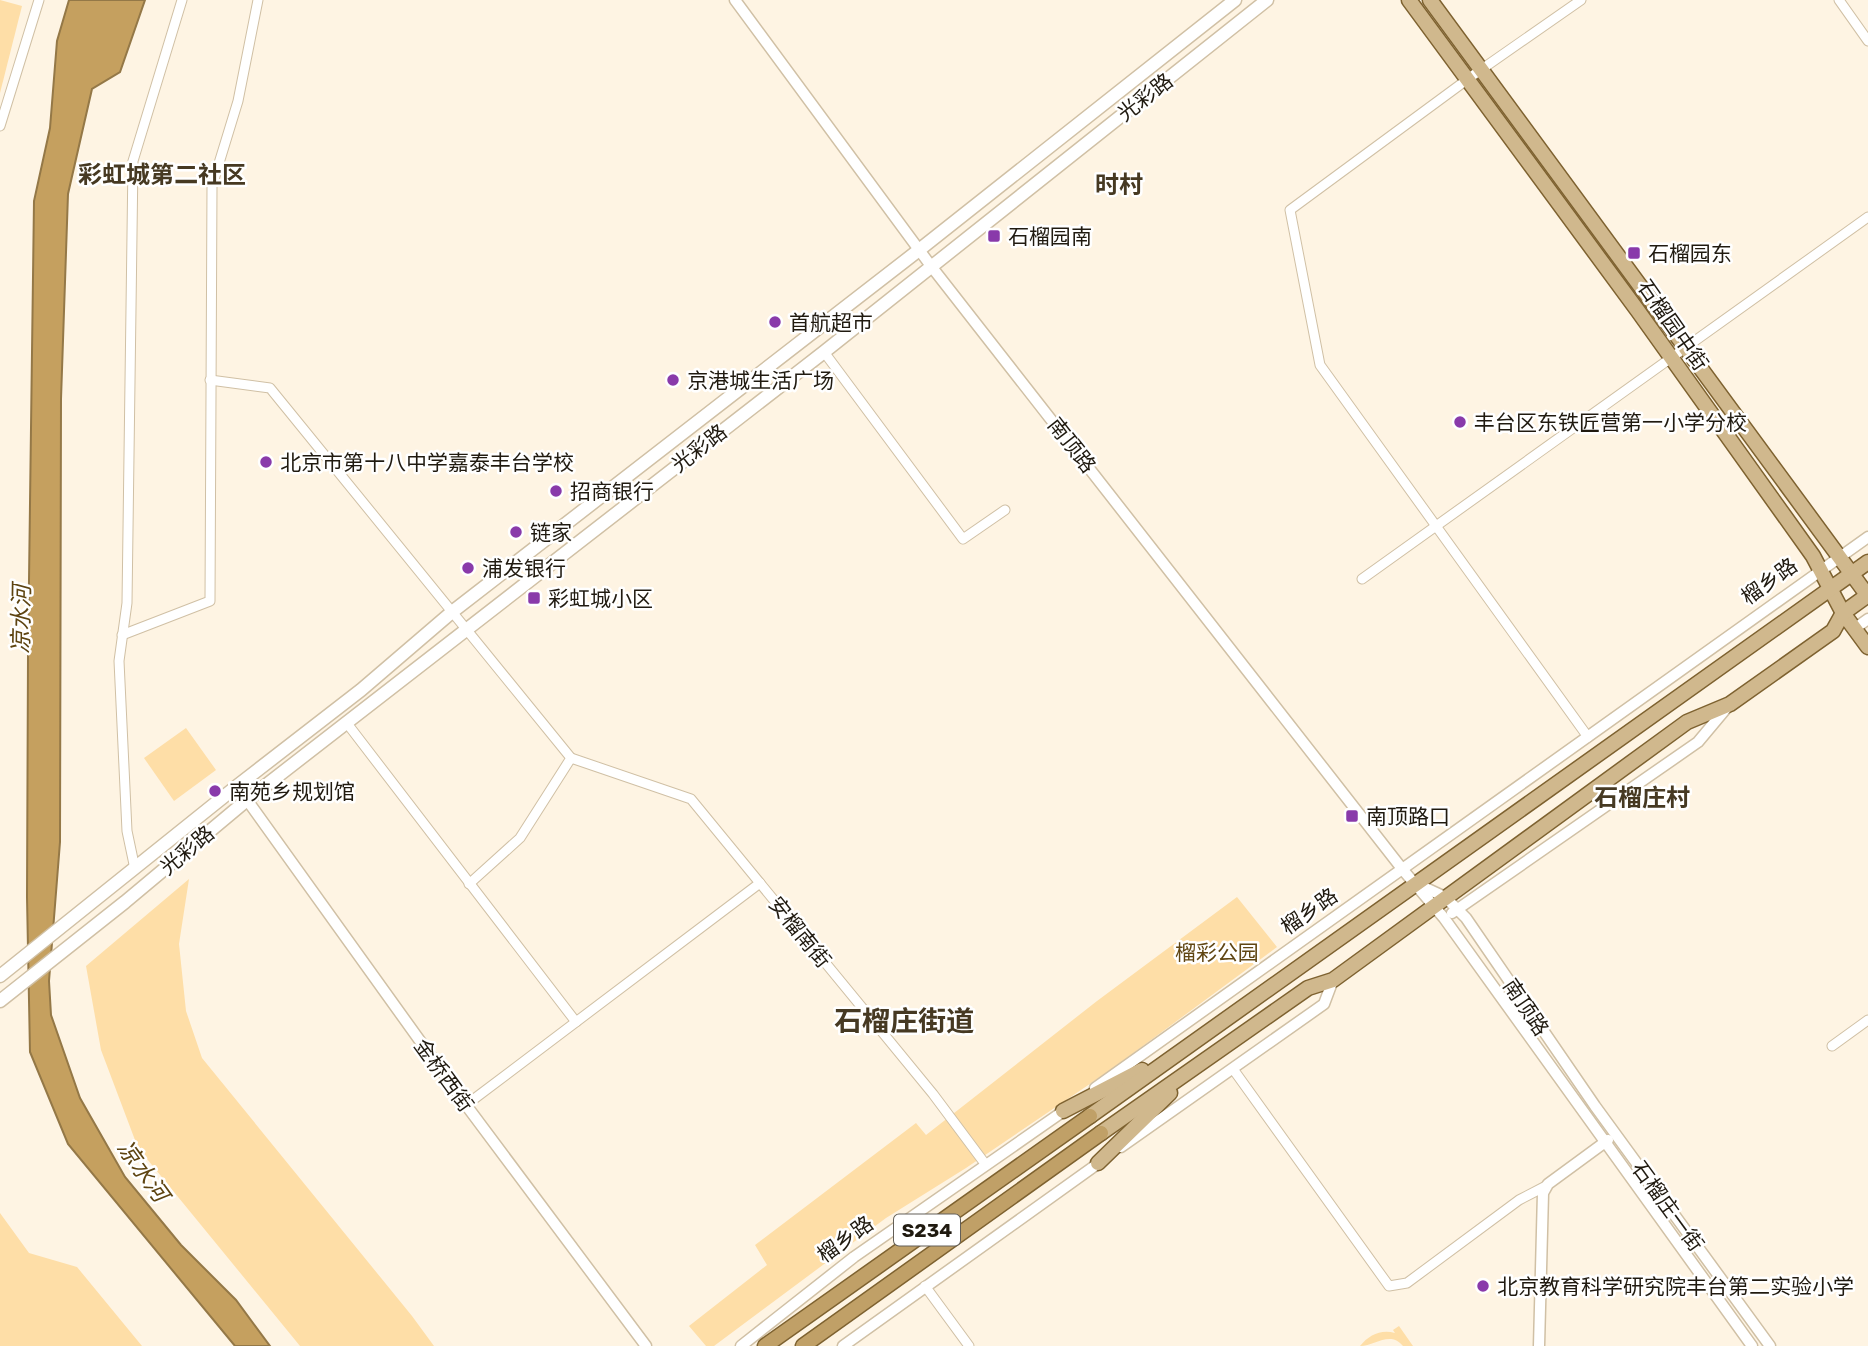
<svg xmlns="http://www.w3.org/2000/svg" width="1868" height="1346" font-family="Rubik,'Noto Sans SC',sans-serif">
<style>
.green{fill:#fedea7}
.water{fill:#c5a05f;stroke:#947847;stroke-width:2}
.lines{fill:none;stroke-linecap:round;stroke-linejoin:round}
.minor-casing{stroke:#d0c0a5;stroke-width:11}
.tertiary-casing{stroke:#d0c0a5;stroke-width:13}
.secondary-casing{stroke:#d0c0a5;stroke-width:15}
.primary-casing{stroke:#7e6230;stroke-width:17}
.trunk-casing{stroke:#7e6230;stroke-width:17}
.minor{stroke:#fff;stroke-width:9}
.tertiary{stroke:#fff;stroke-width:10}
.secondary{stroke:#fff;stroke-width:12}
.primary{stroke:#d0b88d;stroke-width:14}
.trunk{stroke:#c0a067;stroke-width:14}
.poi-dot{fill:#893aaa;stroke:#fff;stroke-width:2.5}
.labels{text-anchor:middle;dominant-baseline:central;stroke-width:5;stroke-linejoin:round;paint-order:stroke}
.shield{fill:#fff;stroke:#635f58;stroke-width:2}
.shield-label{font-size:19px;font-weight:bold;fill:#201a10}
.street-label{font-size:21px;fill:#201a10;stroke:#fff}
.poi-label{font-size:21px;fill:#201a10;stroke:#fff;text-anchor:start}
.park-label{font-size:21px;fill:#604613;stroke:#fff}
.water-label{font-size:23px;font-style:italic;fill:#5e4411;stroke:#fff}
.quarter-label{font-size:24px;font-weight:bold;fill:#463922;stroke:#fff}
.district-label{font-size:28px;font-weight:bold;fill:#463922;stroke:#fff}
</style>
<rect width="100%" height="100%" fill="#fef4e3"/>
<g class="green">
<path d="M 0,0 L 22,6 L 0,93 Z"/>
<path d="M 186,728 L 216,770 L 174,801 L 144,758 Z"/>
<path d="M 189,879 L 179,944 L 186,1011 L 202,1058 L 412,1316 L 434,1346 L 300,1346 L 138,1148 L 101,1050 L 86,966 Z"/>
<path d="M 1237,897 L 1277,947 L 1109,1071 L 966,1168 L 886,1218 L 714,1346 L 706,1346 L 689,1326 L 767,1265 L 755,1245 L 916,1123 L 926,1135 L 1097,1001 Z"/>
<path d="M 0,1213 L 29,1253 L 77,1267 L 142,1346 L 0,1346 Z"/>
<path d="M 1399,1326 L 1413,1346 L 1403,1346 C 1390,1330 1375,1346 1360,1346 C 1369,1335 1381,1329 1395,1333 L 1393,1330 Z"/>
</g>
<path class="water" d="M 69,0 L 145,0 L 120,72 L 92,89 L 68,194 L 61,399 L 60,842 L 49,981 L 51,1015 L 80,1098 L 125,1177 L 181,1245 L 236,1300 L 270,1346 L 235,1346 L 68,1144 L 30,1052 L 27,897 L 28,656 L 34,201 L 50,128 L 57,41 Z"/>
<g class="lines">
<g class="minor-casing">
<g id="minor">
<path d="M 1581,0 L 1472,76 L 1290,210 L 1320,365 L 1588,737"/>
<path d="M 1839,0 L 1868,41"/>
<path d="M 0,126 L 39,0"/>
<path d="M 824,352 L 963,539 L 1005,510"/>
<path d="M 210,380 L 270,388 L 571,758 L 520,838 L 469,884"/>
<path d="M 1362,579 L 1868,217"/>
<path d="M 122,635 L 210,601 L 212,186 L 238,101 L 258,0"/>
<path d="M 346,722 L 576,1022"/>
<path d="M 571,758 L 691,799 L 933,1094 L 986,1165"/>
<path d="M 135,869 L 127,831 L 119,661 L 127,603 L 133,161 L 182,0"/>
<path d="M 1832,1046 L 1868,1020"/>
<path d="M 1233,1069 L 1389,1286 L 1407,1283 L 1519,1200 L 1546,1186"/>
<path d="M 466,1105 L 760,883"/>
<path d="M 925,1286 L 969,1346"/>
</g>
</g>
<g class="tertiary-casing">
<g id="tertiary">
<path d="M 735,0 L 931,266 L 1403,870 L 1444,918 L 1752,1346"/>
<path d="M 1854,629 L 1868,619"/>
<path d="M 237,786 L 466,1105 L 646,1346"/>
<path d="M 1419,885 L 1445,897 L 1466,918 L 1595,1106 L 1770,1346"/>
<path d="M 1452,913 L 1698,742 L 1729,705"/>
<path d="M 1095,1088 L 1868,537"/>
<path d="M 1121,1147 L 1324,1004 L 1333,980"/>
<path d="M 741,1346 L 854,1257 L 1068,1108"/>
<path d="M 843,1346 L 1103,1160"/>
<path d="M 1539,1346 L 1543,1193 L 1548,1184 L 1608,1140"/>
</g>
</g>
<g class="secondary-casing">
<g id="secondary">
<path d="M 0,976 L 237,786 L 361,690 L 452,612 L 919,250 L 1235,0"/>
<path d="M 0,1001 L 125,902 L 247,800 L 824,352 L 1267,0"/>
</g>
</g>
<g class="primary-casing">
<g id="primary">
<path d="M 1409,0 L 1638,311 L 1813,556 L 1843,613 L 1868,647"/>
<path d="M 1430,0 L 1868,596"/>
<path d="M 1063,1111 L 1142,1070"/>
<path d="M 1090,1116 L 1868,562"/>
<path d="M 1101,1133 L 1308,988 L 1333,980 L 1687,722 L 1730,704 L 1833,631 L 1843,613 L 1868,595"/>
<path d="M 1098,1163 L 1170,1093"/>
</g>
</g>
<g class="trunk-casing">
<g id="trunk">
<path d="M 765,1346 L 1090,1116"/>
<path d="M 803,1346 L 1101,1133"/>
</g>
</g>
<use href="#minor" class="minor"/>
<use href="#tertiary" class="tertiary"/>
<use href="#secondary" class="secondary"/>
<use href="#primary" class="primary"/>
<use href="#trunk" class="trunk"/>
</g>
<g class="poi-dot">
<rect x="987" y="229" width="14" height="14" rx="3.5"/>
<rect x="1627" y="246" width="14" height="14" rx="3.5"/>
<circle cx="775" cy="322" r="7"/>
<circle cx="673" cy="380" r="7"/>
<circle cx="1460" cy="422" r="7"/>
<circle cx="266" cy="462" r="7"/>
<circle cx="556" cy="491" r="7"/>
<circle cx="516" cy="532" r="7"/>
<circle cx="468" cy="568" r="7"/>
<rect x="527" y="591" width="14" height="14" rx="3.5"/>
<circle cx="215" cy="791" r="7"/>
<rect x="1345" y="809" width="14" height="14" rx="3.5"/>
<circle cx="1483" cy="1286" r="7"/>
</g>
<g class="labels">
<rect class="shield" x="894" y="1214.5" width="66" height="31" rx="5"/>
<g class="shield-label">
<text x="927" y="1230">S234</text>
</g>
<g class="street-label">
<text transform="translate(1145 97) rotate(-38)">光彩路</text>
<text transform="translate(1673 325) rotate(55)">石榴园中街</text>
<text transform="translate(1072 445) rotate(52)">南顶路</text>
<text transform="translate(699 448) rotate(-38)">光彩路</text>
<text transform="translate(1769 581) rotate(-36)">榴乡路</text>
<text transform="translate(187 850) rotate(-40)">光彩路</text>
<text transform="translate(1309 911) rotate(-35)">榴乡路</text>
<text transform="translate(800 932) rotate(51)">安榴南街</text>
<text transform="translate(1526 1007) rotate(56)">南顶路</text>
<text transform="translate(444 1075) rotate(54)">金桥西街</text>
<text transform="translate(1668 1206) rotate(54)">石榴庄一街</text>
<text transform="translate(845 1239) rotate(-36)">榴乡路</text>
</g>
<g class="poi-label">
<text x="1008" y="236">石榴园南</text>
<text x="1648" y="253">石榴园东</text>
<text x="789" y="322">首航超市</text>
<text x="687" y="380">京港城生活广场</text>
<text x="1474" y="422">丰台区东铁匠营第一小学分校</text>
<text x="280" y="462">北京市第十八中学嘉泰丰台学校</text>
<text x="570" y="491">招商银行</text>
<text x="530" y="532">链家</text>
<text x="482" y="568">浦发银行</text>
<text x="548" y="598">彩虹城小区</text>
<text x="229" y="791">南苑乡规划馆</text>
<text x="1366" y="816">南顶路口</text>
<text x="1497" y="1286">北京教育科学研究院丰台第二实验小学</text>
</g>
<g class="park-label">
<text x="1217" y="952">榴彩公园</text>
</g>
<g class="water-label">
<text transform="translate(21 619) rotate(-89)">凉水河</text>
<text transform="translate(143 1171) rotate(54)">凉水河</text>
</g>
<g class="quarter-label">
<text x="162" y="175">彩虹城第二社区</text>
<text x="1119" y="185">时村</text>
<text x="1642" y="798">石榴庄村</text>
</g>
<g class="district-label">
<text x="904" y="1021">石榴庄街道</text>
</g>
</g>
</svg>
